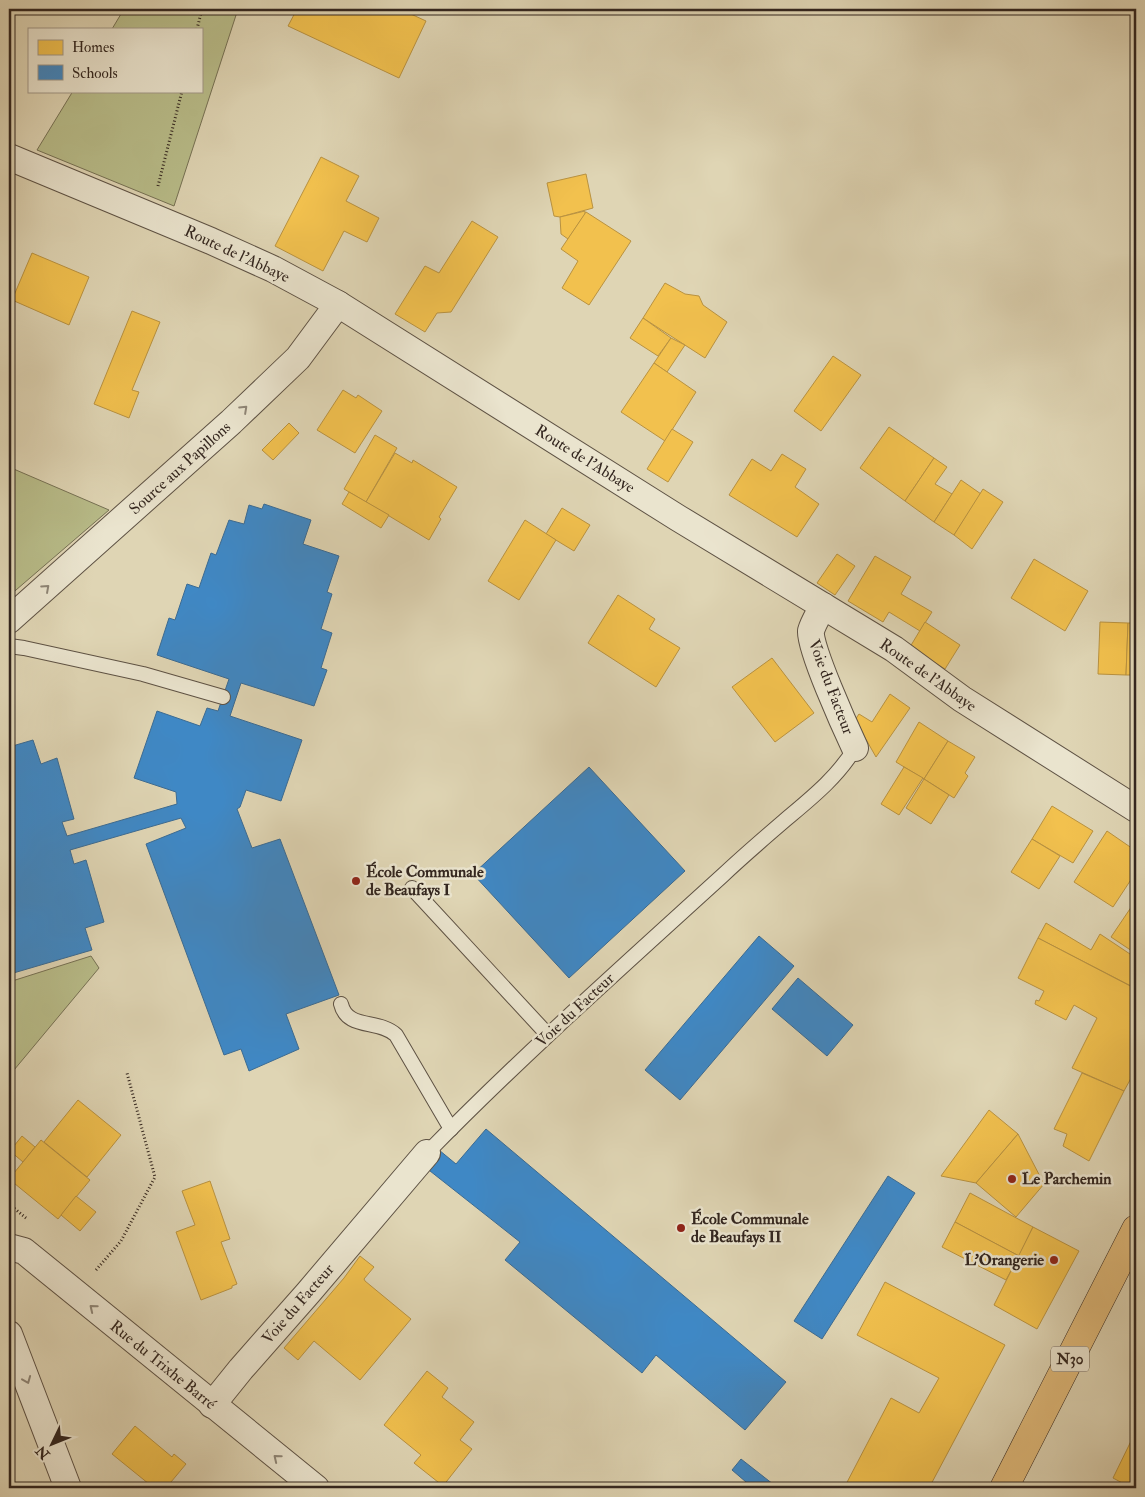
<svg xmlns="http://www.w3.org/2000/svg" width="1145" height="1497" font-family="'IM FELL Double Pica',serif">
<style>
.green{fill:#b8bc89;stroke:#767154}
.homes{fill:#f2c14e;stroke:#b99240}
.schools{fill:#3f88c5;stroke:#3b6b93}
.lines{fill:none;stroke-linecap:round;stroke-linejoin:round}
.lane-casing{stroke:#5e5244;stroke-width:16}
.street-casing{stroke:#5e5244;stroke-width:28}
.primary-casing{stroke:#33261f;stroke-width:29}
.path{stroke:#33261f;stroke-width:3;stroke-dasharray:1 2.5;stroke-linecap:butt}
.lane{stroke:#eae4ce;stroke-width:14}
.street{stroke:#eae4ce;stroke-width:26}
.primary{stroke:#e0ba7a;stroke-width:28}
.oneway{stroke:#8e8576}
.poi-dot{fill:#8f2418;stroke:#eae4ce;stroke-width:2}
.labels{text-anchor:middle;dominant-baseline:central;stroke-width:5;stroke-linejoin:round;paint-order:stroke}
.shield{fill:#eae4ce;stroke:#6a5f54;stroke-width:1}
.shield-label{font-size:15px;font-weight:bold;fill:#33261f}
.street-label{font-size:16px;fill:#33261f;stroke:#eae4ce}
.poi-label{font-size:16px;font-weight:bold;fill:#33261f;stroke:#eae4ce;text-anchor:start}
</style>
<rect width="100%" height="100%" fill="#dfd5b4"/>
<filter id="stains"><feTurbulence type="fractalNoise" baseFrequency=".004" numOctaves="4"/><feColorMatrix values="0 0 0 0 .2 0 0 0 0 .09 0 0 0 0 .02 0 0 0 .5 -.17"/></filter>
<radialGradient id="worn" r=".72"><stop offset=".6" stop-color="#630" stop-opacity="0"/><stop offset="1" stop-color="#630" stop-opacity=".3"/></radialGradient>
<g class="green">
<path d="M 124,9 L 238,9 L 174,206 L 37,150 L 73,91 L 201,91 L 201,29 L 112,29 Z"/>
<path d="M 9,467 L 109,510 L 9,596 Z"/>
<path d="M 91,956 L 99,968 L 9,1076 L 9,982 Z"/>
</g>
<g class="homes">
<path d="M 297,9 L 400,9 L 426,21 L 399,78 L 288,26 Z"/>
<path d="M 1115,9 L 1136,9 L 1136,16 Z"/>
<path d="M 321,157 L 359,176 L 346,201 L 379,218 L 367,242 L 344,231 L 323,271 L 275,246 Z"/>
<path d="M 586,174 L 593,208 L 560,217 L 554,216 L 547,183 Z"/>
<path d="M 585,211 L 585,214 L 568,239 L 561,234 L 560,217 Z"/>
<path d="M 586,212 L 631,241 L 589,305 L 562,288 L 578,261 L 561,249 Z"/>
<path d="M 472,221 L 498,237 L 451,312 L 437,313 L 425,332 L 395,314 L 425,266 L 439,273 Z"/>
<path d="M 32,253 L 89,277 L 69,325 L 12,300 Z"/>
<path d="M 665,283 L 685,294 L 699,296 L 703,305 L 727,322 L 705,358 L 643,318 Z"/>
<path d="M 132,311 L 160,322 L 132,390 L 139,392 L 129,418 L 94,404 Z"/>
<path d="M 643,318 L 671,338 L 658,356 L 630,338 Z"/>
<path d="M 671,338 L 685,345 L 667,372 L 654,363 Z"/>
<path d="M 833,356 L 861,375 L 821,431 L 794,411 Z"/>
<path d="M 654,363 L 696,392 L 665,441 L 621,412 Z"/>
<path d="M 343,390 L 356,398 L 358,395 L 382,411 L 355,453 L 317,430 Z"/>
<path d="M 289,423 L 299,433 L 273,460 L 262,450 Z"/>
<path d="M 889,427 L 934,458 L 905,501 L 860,468 Z"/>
<path d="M 672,429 L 693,442 L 668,482 L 647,469 Z"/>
<path d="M 375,435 L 397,448 L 366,502 L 344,489 Z"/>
<path d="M 395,453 L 412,463 L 413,460 L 457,487 L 439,517 L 441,519 L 429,540 L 366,502 Z"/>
<path d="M 782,454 L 806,469 L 795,487 L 819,504 L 797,537 L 729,495 L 752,459 L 771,471 Z"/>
<path d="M 934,458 L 947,467 L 935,484 L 952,494 L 934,522 L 905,501 Z"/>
<path d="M 961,480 L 981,494 L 954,535 L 934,522 Z"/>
<path d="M 983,489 L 1003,502 L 972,549 L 954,535 Z"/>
<path d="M 349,492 L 389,515 L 381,528 L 342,504 Z"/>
<path d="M 562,508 L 590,525 L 574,551 L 546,534 Z"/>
<path d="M 525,520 L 556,540 L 519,600 L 488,581 Z"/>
<path d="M 837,554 L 855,566 L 835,595 L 817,583 Z"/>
<path d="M 875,556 L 911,577 L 901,594 L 932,612 L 920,631 L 889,612 L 883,622 L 848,601 Z"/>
<path d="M 1034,559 L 1088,591 L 1065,631 L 1011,598 Z"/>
<path d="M 618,595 L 655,619 L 649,629 L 680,648 L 656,687 L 588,643 Z"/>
<path d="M 925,622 L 960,645 L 945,669 L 910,647 Z"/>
<path d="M 1100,622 L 1128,623 L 1126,675 L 1098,674 Z"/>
<path d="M 1128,623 L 1136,623 L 1136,675 L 1126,675 Z"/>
<path d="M 772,658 L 814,713 L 775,742 L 732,687 Z"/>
<path d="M 890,694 L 910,708 L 876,757 L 855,720 L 859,714 L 872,722 Z"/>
<path d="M 919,722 L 948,741 L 924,779 L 896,762 Z"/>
<path d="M 948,741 L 975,757 L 965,773 L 968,776 L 954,798 L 924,779 Z"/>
<path d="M 904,767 L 923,778 L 899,815 L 881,804 Z"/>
<path d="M 924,779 L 949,795 L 931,824 L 906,808 Z"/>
<path d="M 1052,806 L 1093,831 L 1073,863 L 1032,839 Z"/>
<path d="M 1107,831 L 1136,851 L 1136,872 L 1113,907 L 1074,882 Z"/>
<path d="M 1032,839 L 1060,856 L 1039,889 L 1011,872 Z"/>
<path d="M 1136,900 L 1136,944 L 1132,951 L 1111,937 Z"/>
<path d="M 1046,923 L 1091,950 L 1100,934 L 1136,958 L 1136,973 L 1131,986 L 1038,938 Z"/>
<path d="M 1038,938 L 1136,989 L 1136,1069 L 1124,1091 L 1072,1068 L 1097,1018 L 1074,1005 L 1066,1020 L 1035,1004 L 1036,1000 L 1039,1001 L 1044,991 L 1018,978 Z"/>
<path d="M 1082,1073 L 1124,1091 L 1089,1161 L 1063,1146 L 1067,1134 L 1054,1129 Z"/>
<path d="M 78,1100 L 121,1135 L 87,1177 L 44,1142 Z"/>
<path d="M 989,1110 L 1018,1134 L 976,1183 L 941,1176 Z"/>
<path d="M 1018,1134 L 1044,1184 L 1016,1217 L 976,1183 Z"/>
<path d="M 22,1136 L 35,1147 L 23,1162 L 10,1151 Z"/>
<path d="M 41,1140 L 90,1180 L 58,1219 L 9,1179 Z"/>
<path d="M 210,1181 L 230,1239 L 221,1242 L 237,1284 L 232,1286 L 232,1288 L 201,1300 L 176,1232 L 195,1225 L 182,1191 Z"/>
<path d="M 970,1193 L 1033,1227 L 1019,1256 L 955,1222 Z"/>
<path d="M 76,1196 L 96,1212 L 80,1231 L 61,1215 Z"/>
<path d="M 955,1222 L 1019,1256 L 1006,1280 L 942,1247 Z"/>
<path d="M 1033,1227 L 1079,1251 L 1037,1329 L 994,1305 Z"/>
<path d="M 360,1256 L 374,1267 L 364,1279 L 365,1281 L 411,1319 L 360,1380 L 314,1341 L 298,1360 L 284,1348 L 344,1278 Z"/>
<path d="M 885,1282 L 1005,1345 L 929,1488 L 844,1488 L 891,1398 L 919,1413 L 939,1378 L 857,1335 Z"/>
<path d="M 427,1371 L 448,1388 L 442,1397 L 474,1422 L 460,1440 L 472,1449 L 443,1486 L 414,1463 L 421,1455 L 384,1425 Z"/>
<path d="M 135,1426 L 172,1457 L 174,1454 L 186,1464 L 166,1488 L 151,1488 L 148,1486 L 149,1484 L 112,1454 Z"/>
<path d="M 1133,1437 L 1136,1439 L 1136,1488 L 1127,1488 L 1128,1486 L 1113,1478 Z"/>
</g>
<g class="schools">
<path d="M 264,504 L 311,520 L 303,544 L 339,556 L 327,592 L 332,594 L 321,629 L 332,633 L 321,668 L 327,670 L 314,706 L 241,683 L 230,716 L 302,740 L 281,801 L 246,790 L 240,807 L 237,809 L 252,848 L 280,839 L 339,995 L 286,1014 L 299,1049 L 249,1071 L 241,1049 L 224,1055 L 146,844 L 186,828 L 181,818 L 70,850 L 74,864 L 86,860 L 104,922 L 85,928 L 92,950 L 10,974 L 9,747 L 33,740 L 41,764 L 57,758 L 74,819 L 62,822 L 67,836 L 177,804 L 176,792 L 134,778 L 157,711 L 200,726 L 207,708 L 218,711 L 229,679 L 157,655 L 169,618 L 175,620 L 187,584 L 199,588 L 211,553 L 216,555 L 229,520 L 244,524 L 249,505 L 262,509 Z"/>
<path d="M 589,767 L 685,871 L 569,978 L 473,874 Z"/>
<path d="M 759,936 L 794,966 L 680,1100 L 645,1070 Z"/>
<path d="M 798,978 L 853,1025 L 827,1056 L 772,1009 Z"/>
<path d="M 486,1129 L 786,1382 L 745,1430 L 656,1355 L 642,1373 L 505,1260 L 520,1242 L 425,1167 L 439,1150 L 456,1164 Z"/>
<path d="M 888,1176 L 915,1193 L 822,1339 L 794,1321 Z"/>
<path d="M 741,1459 L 778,1488 L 753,1488 L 732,1470 Z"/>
</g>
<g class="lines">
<g class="lane-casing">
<g id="lane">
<path d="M 9,646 L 24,648 L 143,674 L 223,697"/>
<path d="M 412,888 L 548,1035"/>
<path d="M 341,1004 C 347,1030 379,1019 396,1035 L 451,1129"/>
<path d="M 427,1153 C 521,1057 622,967 722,876 C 742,857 763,839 784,821 C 810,799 837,778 855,748"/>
</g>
</g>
<g class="street-casing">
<g id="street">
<path d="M 9,157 L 211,241 L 273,269 L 338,304 L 678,518 L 894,649 L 962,699 L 1136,809"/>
<path d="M 823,606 C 819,614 813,623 811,631 C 808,645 847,731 855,748"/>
<path d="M 9,620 L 231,422 L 298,358 L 338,304"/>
<path d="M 9,1247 L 24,1251 L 316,1488"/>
<path d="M 9,1334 L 68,1488"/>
<path d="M 212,1405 L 241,1369 L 308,1293 L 427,1153"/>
</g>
</g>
<g class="primary-casing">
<path id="primary" d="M 1004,1488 L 1136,1229"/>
</g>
<g class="path">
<path d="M 197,29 L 202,9"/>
<path d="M 158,186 L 182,91"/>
<path d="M 9,1204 L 26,1218"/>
<path d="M 96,1270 L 121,1241 L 155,1177 L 127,1073"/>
</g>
<use href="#lane" class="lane"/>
<use href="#street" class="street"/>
<use href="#primary" class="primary"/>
</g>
<defs><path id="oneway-chevron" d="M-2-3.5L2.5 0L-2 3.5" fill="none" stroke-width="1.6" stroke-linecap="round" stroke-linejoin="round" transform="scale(1.25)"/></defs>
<g class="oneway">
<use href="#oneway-chevron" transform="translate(244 409) rotate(-43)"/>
<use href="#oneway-chevron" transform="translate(46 588) rotate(-42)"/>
<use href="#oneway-chevron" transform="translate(93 1308) rotate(-141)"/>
<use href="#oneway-chevron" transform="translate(27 1380) rotate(68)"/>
<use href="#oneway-chevron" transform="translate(277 1458) rotate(-141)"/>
</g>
<g class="poi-dot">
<circle cx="356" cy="881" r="5"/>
<circle cx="1012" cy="1179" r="5"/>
<circle cx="681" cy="1228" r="5"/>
<circle cx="1054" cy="1260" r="5"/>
</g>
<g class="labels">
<rect class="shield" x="1051" y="1346.5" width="38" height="25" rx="4"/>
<g class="shield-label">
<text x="1070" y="1359">N30</text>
</g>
<g class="street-label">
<text transform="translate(237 254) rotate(25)">Route de l'Abbaye</text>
<text transform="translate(585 459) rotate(32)">Route de l'Abbaye</text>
<text transform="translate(180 468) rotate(-42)">Source aux Papillons</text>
<text transform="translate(928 675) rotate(35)">Route de l'Abbaye</text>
<text transform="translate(831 687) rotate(69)">Voie du Facteur</text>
<text transform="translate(575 1010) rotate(-43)">Voie du Facteur</text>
<text transform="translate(298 1304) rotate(-49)">Voie du Facteur</text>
<text transform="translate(163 1365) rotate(39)">Rue du Trixhe Barré</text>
</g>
<g class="poi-label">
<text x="366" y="872">École Communale<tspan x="366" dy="18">de Beaufays I</tspan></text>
<text x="1022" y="1179">Le Parchemin</text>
<text x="691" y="1219">École Communale<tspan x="691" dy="18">de Beaufays II</tspan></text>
<text x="1044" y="1260" text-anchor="end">L'Orangerie</text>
</g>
</g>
<rect width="1145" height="1497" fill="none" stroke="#dfd5b4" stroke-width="30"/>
<rect x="10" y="10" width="1125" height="1477" fill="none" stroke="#33261f" stroke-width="2.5"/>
<rect x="15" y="15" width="1115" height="1467" fill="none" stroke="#33261f"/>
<rect x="28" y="28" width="175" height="65" fill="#eae4ce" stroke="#a19888"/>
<rect x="38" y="40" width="25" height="15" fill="#f2c14e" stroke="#a19888"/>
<text x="72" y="52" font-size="15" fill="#33261f">Homes</text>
<rect x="38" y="65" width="25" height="15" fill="#3f88c5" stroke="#a19888"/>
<text x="72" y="78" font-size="15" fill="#33261f">Schools</text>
<g transform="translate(52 1444) rotate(227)" stroke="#eae4ce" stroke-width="4" paint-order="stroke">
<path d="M0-4L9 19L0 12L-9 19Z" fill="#33261f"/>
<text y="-8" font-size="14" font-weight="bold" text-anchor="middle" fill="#33261f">N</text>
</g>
<rect width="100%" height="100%" filter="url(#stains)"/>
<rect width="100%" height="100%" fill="url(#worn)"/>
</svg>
